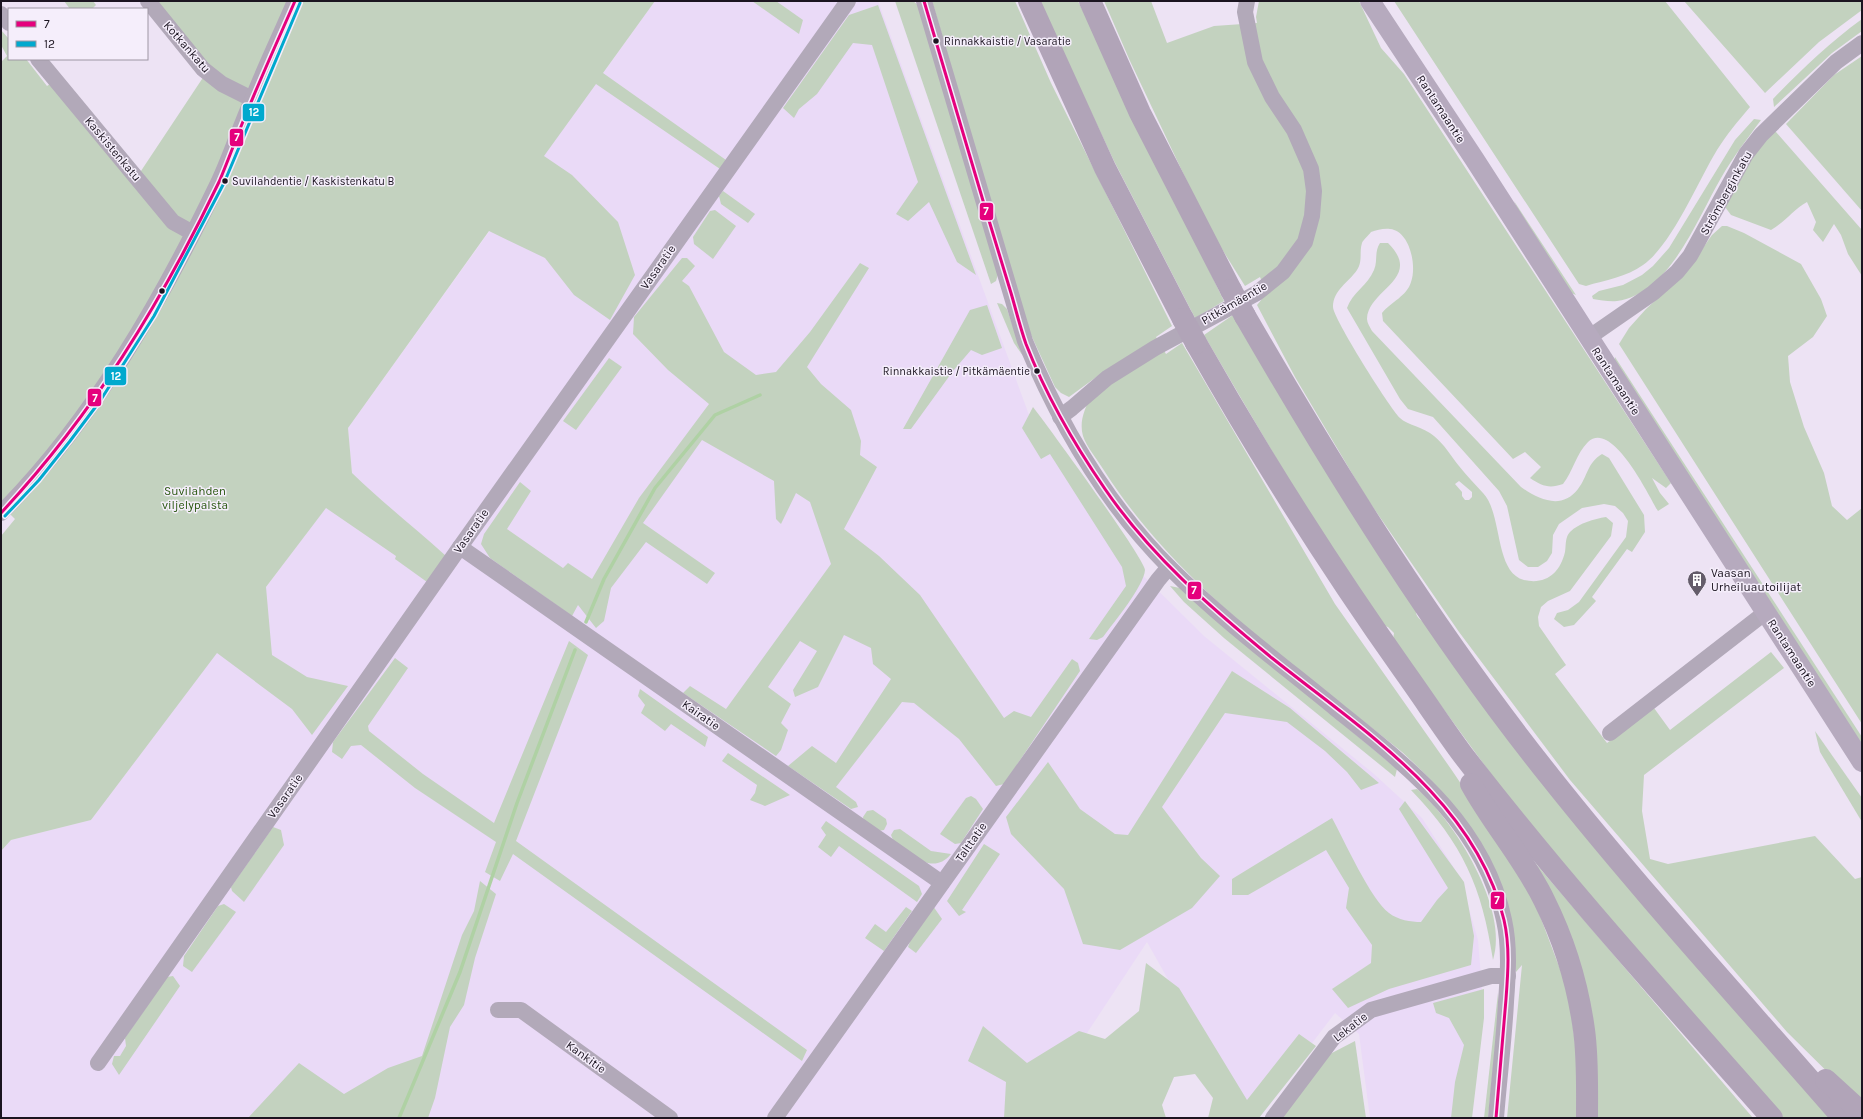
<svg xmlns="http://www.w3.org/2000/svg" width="1863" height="1119" font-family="Karla,sans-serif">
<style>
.built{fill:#eadaf7}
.green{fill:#c3d2bf;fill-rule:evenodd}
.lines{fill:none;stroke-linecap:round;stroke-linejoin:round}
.stream{stroke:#afd1a4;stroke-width:3.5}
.minor{stroke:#b2a9b9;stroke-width:16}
.major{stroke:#b6aabe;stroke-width:20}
.highway{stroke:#b1a4b8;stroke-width:22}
.highway-bridge{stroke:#b1a4b8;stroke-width:22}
.bus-1-casing{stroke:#f5eefb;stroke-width:6}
.bus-2-casing{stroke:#f5eefb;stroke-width:6}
.bus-1{stroke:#e5007d;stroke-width:3}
.bus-2{stroke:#00a9ce;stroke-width:3}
.bus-dot{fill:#1b1420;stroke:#f5eefb;stroke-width:1.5}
.labels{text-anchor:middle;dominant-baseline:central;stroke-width:3;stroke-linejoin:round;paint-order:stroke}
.bus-label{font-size:11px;fill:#1b1420;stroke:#f5eefb;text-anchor:start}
.street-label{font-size:12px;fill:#1b1420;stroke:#f5eefb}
.park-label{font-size:12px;fill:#28570f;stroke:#f5eefb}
.poi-label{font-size:12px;fill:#1b1420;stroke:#f5eefb;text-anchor:start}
.line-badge{stroke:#f5eefb;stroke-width:1.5}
.badge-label{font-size:11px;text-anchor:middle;font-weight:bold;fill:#fff}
</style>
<rect width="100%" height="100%" fill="#ede3f4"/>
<path class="built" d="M 655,1 L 878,1 L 1033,426 L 1120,553 L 1204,636 L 1374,774 L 1422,818 L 1460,877 L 1478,940 L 1483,1001 L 1470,1118 L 1370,1118 L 1359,1034 L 1335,1013 L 1255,1118 L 1246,1118 L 1147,942 L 1031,1118 L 1,1118 L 1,851 L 11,840 L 91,820 L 352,473 L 348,428 Z"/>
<g class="green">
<path d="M 64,1 L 93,1 L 96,5 L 92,9 L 70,9 Z"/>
<path d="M 159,1 L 655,1 L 603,73 L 726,160 L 720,169 L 596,84 L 544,156 L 572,175 L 618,222 L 635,275 L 610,320 L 574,295 L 545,258 L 489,231 L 348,428 L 352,473 C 382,502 415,528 446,556 L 427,582 L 395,559 L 396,556 L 326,508 L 266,587 L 272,655 L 307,677 L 348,686 L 312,735 L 292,709 L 217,653 L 91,820 L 11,840 L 1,851 L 1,536 L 15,519 L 1,505 L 1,62 L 7,56 L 1,45 L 1,30 L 9,39 L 9,59 L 26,59 L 47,86 L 50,84 L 133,183 L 210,67 L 158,5 Z"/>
<path d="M 752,1 L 776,1 L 803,20 L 799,34 Z"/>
<path d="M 895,1 L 913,1 L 918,5 L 998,274 L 996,281 L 991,284 Z"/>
<path d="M 932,1 L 1015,1 L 1051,83 L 1172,326 L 1156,337 L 1166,354 L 1182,343 L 1335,604 L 1451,769 L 1499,840 L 1534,900 L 1569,993 L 1577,1061 L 1579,1118 L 1507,1118 L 1522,965 L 1516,972 C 1512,947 1511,920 1503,897 C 1484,837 1447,793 1402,752 C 1298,668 1178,586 1105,472 C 1099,462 1086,446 1083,436 C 1076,412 1098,387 1110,367 L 1069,397 L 1061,393 L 1055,387 L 1027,326 Z"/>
<path d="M 1039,1 L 1078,1 L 1224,301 L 1195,318 L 1114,161 Z"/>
<path d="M 1104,1 L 1151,1 L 1167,43 L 1214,26 L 1257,23 L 1256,17 L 1259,1 L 1359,1 L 1381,48 L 1404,74 L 1671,483 L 1666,488 L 1652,478 L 1660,493 L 1669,504 L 1658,511 C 1649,496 1612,419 1588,442 C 1576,454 1573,471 1563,484 C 1549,489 1542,486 1530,478 L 1541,467 L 1525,452 L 1513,459 L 1383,321 L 1382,313 C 1391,302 1407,296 1411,282 C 1417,266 1410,231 1390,229 C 1384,228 1377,230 1371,232 C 1369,235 1363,240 1362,243 C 1359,252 1363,261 1357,270 C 1349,282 1333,290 1333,307 C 1333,318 1389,407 1400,418 C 1407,425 1424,427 1434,436 C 1444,444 1451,456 1459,466 C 1467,476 1475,484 1483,493 C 1503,514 1494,572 1524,580 C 1546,585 1560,573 1565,552 C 1566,545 1565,537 1570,532 C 1579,523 1594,519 1606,517 L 1613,523 L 1611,536 L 1570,591 L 1548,601 L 1541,607 L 1538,617 L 1539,626 L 1566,665 L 1555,674 L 1607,743 L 1654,708 L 1670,730 L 1771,652 L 1784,668 L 1644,775 L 1642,811 L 1650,859 L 1668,864 L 1815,836 L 1855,879 L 1862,877 L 1862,1106 L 1787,1032 L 1570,780 L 1459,632 L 1366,497 L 1295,377 L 1257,305 L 1267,293 L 1260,277 L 1245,286 L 1210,230 L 1130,61 ZM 1459,481 L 1472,492 L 1472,497 L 1469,500 L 1465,500 L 1462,496 L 1462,492 L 1455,484 Z"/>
<path d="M 1394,1 L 1665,1 L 1750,107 C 1738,121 1727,134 1717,150 C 1698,181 1672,245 1643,265 C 1627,277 1605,280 1586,286 L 1579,284 Z"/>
<path d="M 1684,1 L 1862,1 L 1862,10 L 1819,42 L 1765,93 Z"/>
<path d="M 878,5 L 976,275 L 957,262 L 929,202 L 908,221 L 896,214 L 918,182 L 872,45 L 853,43 L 817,94 L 799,109 L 794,118 L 783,108 L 849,15 Z"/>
<path d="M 1862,19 L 1862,31 L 1832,53 L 1774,107 L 1773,99 C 1801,70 1829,43 1862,19 Z"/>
<path d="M 1862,56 L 1862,211 L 1786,124 L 1834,75 Z"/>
<path d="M 1754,119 L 1761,120 C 1747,139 1733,157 1721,178 C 1698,217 1670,294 1617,301 C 1610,302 1600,300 1593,299 L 1592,296 L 1599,291 L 1623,285 L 1642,275 L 1653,266 L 1669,248 L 1735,140 Z"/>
<path d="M 1771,132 L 1776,132 L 1862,230 L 1862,276 L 1848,254 L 1841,235 L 1834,224 L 1823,242 L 1813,230 L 1816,222 L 1807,202 C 1793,210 1785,222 1771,230 L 1731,215 L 1725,207 L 1747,164 Z"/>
<path d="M 723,191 L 755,214 L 748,223 L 721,204 L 719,196 Z"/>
<path d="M 1514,201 L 1576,295 L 1569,292 L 1526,230 Z"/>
<path d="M 715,210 L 736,226 L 713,259 L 694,244 L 693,237 L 710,211 Z"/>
<path d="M 1722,226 L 1727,226 L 1744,233 L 1801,264 L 1821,299 L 1827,316 L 1813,337 L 1788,356 L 1790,382 L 1804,427 L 1824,473 L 1832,506 L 1847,520 L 1862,508 L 1862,724 L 1619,344 L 1629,328 L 1646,309 L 1686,272 L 1712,235 Z"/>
<path d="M 1380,243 L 1388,243 C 1424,279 1368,289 1367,319 C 1367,323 1370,327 1372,331 L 1521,487 C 1539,500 1562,510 1578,489 C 1588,476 1587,463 1602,454 L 1609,458 L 1644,515 L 1645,532 L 1632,552 L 1627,549 L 1592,597 L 1596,601 L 1574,625 L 1564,627 L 1554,619 L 1557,613 L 1568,610 L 1579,602 L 1626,537 L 1628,521 L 1623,513 L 1615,506 L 1604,504 L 1582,508 L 1559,524 L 1553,535 L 1552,553 L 1547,561 L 1538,567 L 1528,567 L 1519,560 L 1507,506 L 1499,491 L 1433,417 L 1408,409 L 1400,399 L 1347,308 C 1352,293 1368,285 1374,270 C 1378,261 1374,252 1380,243 Z"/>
<path d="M 682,258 L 687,258 L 695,266 L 682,281 L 689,286 L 724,352 L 756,375 L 776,372 L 810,332 L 860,263 L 869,268 L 807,367 L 821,384 L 851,410 L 861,441 L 860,455 L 877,467 L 844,529 L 879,556 L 920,595 L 1004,718 L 1014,711 L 1031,717 L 1072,659 L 1078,663 L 1080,671 L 1004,784 L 996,786 L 959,739 L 914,703 L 902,702 L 836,787 L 856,802 L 858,807 L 851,809 L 788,766 L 812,746 L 836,763 L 891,679 L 873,664 L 871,648 L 844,635 L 818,687 L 795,697 L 793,690 L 817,651 L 800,641 L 768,687 L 791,704 L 781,723 L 788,730 L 781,750 L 776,756 L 683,693 L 690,686 L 726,709 L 831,564 L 810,502 L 796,493 L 781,524 L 776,519 L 774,481 L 702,440 L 643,523 L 715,573 L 707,584 L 646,542 L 611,588 L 604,621 L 596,628 L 578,605 L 572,616 L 490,558 L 481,544 L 484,534 L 520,482 L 531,491 L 507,529 L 563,568 L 568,563 L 592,579 L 639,498 L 709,404 L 668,370 L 633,334 L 634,317 Z"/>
<path d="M 997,303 L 1002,304 L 1007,309 L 1023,356 L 1014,343 Z"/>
<path d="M 987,305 L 1002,348 L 982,355 L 971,350 L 953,371 L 911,429 L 903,429 L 970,310 Z"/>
<path d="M 1233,315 L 1416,609 C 1415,616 1419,619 1425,623 L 1830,1118 L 1782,1118 L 1605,914 L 1502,789 L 1393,640 L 1394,633 L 1388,627 L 1382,625 L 1296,492 L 1204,335 Z"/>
<path d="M 1615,357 L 1862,737 L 1862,747 L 1614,363 Z"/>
<path d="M 609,358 L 622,367 L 576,430 L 563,421 Z"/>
<path d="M 1033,407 C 1047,425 1145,559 1145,570 C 1144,586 1114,622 1103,637 L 1097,640 L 1089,639 L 1126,586 L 1122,567 L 1050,454 L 1041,459 L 1022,428 Z"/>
<path d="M 1170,586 L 1180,588 L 1397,769 L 1395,777 L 1224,638 L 1184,602 Z"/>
<path d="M 569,641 L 588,655 L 516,841 L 807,1050 L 802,1061 L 513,854 L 500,881 L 485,872 L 496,842 L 415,788 L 361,745 L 351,746 L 342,759 L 332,752 L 333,742 L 395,658 L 408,668 L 368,726 L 369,731 L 423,774 L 494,823 Z"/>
<path d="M 1232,671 L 1290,708 L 1379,783 L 1361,790 L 1347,772 L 1325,751 L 1287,722 L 1225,713 L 1162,807 L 1201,858 L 1220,876 L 1192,908 L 1120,950 L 1083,944 L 1064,889 L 1011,834 L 1006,817 L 1048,762 L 1080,809 L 1115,834 L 1128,835 Z"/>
<path d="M 640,689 L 708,737 L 705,747 L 671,724 L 665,731 L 641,713 L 645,705 L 638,696 Z"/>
<path d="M 1815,731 L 1862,798 L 1862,822 L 1820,752 Z"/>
<path d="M 728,753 L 790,795 L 765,806 L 750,800 L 755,793 L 757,785 L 722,761 Z"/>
<path d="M 1417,789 C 1454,820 1510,910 1493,960 C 1482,887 1463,844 1411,790 Z"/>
<path d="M 971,796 L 976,799 L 983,809 L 961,843 L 955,844 L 940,834 L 966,798 Z"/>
<path d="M 1405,801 L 1464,882 L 1474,936 L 1471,965 L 1389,989 L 1348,1008 L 1332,989 L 1371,963 L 1372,945 L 1346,908 L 1349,888 L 1326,850 L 1248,895 L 1232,895 L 1232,879 L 1332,818 C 1344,840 1371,900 1389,913 C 1398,920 1411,922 1421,922 L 1437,900 L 1448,888 L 1399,809 Z"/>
<path d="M 873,810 L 886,819 L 887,824 L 884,830 L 878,831 L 864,822 L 863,817 L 867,811 Z"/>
<path d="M 826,821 L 919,886 L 922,894 L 917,902 L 839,846 L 831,857 L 818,847 L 826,835 L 821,828 Z"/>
<path d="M 273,827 L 281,830 L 284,845 L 244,902 L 232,891 L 231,887 Z"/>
<path d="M 900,829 L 931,851 L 951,854 C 932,877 910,853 893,840 L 891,835 L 894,830 Z"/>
<path d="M 984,844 L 1000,854 L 962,910 L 966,912 L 959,916 L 947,901 Z"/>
<path d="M 1525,851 L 1753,1118 L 1594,1118 L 1595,1075 Z"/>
<path d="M 480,881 L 496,894 L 475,958 L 464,1005 L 450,1027 L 435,1098 L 428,1118 L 248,1118 L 299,1063 L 344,1094 L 388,1068 L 422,1056 L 462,935 L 474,911 Z"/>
<path d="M 224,904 L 236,912 L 192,972 L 183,966 L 184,956 L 218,906 Z"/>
<path d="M 933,906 L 942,919 L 916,953 L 908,947 L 911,939 Z"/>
<path d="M 906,907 L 912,911 L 884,951 L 865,938 L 875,924 L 886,932 Z"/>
<path d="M 1146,963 L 1179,988 L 1247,1100 L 1299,1034 L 1316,1046 L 1259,1118 L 1208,1118 L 1213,1098 L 1195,1074 L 1174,1077 L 1162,1105 L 1166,1118 L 1004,1118 L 1006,1082 L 968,1061 L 983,1026 L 1027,1063 L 1079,1031 L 1105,1039 L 1139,1011 Z"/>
<path d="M 173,976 L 180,986 L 119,1075 L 112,1064 L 114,1056 L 120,1056 L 126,1046 L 125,1038 L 167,977 Z"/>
<path d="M 1484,989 L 1484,1018 L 1472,1118 L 1451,1118 L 1455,1082 L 1464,1045 L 1449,1018 L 1436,1013 L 1433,1003 Z"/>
<path d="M 1498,993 L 1499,1010 L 1488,1118 L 1484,1118 Z"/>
<path d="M 1355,1041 L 1366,1118 L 1282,1118 L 1330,1054 Z"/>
</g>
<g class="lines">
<g class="stream">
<path d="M 586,622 L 604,579 L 655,488 L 715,415 L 760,395"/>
<path d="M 399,1118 L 460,972 L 517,803 L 575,650"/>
</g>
<g class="minor">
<path d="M 148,1 L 203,69 L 222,84 L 252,99"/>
<path d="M 924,1 L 1025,341 C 1059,423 1107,505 1170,568 C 1221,619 1280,663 1336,709 C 1408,767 1484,824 1504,920 C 1510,947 1508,975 1506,1002 C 1504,1041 1499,1079 1496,1118"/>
<path d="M 1,14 L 9,23"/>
<path d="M 38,59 L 173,222 L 193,233"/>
<path d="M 1588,338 L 1653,293 L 1677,272 L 1690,256 L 1746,154 L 1761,135 L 1836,62 L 1862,43"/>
<path d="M 1060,417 L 1072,408 L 1107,378 L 1155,348 L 1257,293 L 1283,272 L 1305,242 L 1312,216 L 1314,191 L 1311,169 L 1294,130 L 1272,97 L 1255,62 L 1245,12 L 1247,1"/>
<path d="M 1,513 C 94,419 162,300 219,181 C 231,155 240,127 252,100 C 265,67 281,34 295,1"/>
<path d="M 460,547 L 942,883"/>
<path d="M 1610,733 L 1766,612"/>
<path d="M 498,1010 L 521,1010 L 670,1118"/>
<path d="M 98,1063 L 460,547 L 848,1"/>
<path d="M 775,1118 L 1158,580 L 1169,567"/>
<path d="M 1273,1118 L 1334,1037 L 1371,1010 L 1491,976 L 1508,976"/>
</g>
<path class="major" d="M 1370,1 L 1475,160 L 1862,762"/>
<g class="highway">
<path d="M 1029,1 L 1105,168 L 1183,319"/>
<path d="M 1090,1 L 1140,113 L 1231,290"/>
<path d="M 1245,316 C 1337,475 1436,634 1551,778 C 1644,895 1745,1005 1843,1118"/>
<path d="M 1196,343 C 1260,456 1329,565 1404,671 C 1424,699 1443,728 1463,755 C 1560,881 1667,999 1772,1118"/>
<path d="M 1471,784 C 1493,824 1524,859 1544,900 C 1564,940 1578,986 1584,1030 C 1588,1059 1587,1089 1587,1118"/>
<path d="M 1826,1080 L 1862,1113"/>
</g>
<g class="highway-bridge">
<path d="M 1231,290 L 1245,316"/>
<path d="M 1183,319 L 1196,343"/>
</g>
<g class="bus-1-casing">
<g id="bus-1">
<path d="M 924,1 C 944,69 964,136 984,204 C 993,234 1002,263 1011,293 C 1016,310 1020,327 1026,344 C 1046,395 1074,444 1105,489 C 1150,555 1210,607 1272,658 C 1362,730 1476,801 1504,920 C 1510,946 1508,973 1506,999 C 1503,1039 1499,1078 1496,1118"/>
<path d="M 1,513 C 94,413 160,305 219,182 C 229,159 237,135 247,112 C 262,75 279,38 295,1"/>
</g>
</g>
<g class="bus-2-casing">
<path id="bus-2" d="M 5,516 L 39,480 L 70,441 L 100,401 L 154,316 L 224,183 L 300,3"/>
</g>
<use href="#bus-1" class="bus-1"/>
<use href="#bus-2" class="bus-2"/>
</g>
<defs>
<g id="building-pin" transform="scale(1)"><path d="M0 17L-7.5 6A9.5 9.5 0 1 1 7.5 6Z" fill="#645c6a" stroke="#f5eefb"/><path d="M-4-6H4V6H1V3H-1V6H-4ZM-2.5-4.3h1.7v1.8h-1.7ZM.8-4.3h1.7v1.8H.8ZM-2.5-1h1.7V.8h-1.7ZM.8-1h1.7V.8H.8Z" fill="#fff"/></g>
</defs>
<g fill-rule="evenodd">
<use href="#building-pin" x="1697" y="580"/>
</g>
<g class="bus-dot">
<circle cx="936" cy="41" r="3.5"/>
<circle cx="225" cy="181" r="3.5"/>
<circle cx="162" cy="291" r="3.5"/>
<circle cx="1037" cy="371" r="3.5"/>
</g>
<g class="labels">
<g class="bus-label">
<text x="944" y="41">Rinnakkaistie / Vasaratie</text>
<text x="232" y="181">Suvilahdentie / Kaskistenkatu B</text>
<text x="1030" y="371" text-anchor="end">Rinnakkaistie / Pitkämäentie</text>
</g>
<g class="street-label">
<text transform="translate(187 47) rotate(49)">Kotkankatu</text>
<text transform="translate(1441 109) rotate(57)">Rantamaantie</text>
<text transform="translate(113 149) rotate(50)">Kaskistenkatu</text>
<text transform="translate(1726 193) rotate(-61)">Strömberginkatu</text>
<text transform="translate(658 267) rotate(-55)">Vasaratie</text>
<text transform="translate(1234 303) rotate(-30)">Pitkämäentie</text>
<text transform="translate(1616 381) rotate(57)">Rantamaantie</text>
<text transform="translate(471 531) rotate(-55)">Vasaratie</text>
<text transform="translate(1792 653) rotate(57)">Rantamaantie</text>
<text transform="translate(701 715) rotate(35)">Kairatie</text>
<text transform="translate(285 796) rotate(-55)">Vasaratie</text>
<text transform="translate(971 842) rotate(-55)">Talttatie</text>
<text transform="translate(1350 1027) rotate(-38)">Lekatie</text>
<text transform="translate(586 1057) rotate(36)">Kankitie</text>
</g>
<g class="park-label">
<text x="195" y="491">Suvilahden<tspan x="195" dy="14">viljelypalsta</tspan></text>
</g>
<g class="poi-label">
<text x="1711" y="573">Vaasan<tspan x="1711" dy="14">Urheiluautoilijat</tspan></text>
</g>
</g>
<g class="line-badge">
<rect x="242" y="103" width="23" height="19" rx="4" fill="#00a9ce"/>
<rect x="229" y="128" width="15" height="19" rx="4" fill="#e5007d"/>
<rect x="979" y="202" width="15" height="19" rx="4" fill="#e5007d"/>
<rect x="104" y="366" width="23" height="20" rx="4" fill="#00a9ce"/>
<rect x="87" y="388" width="15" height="19" rx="4" fill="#e5007d"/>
<rect x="1187" y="581" width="15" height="19" rx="4" fill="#e5007d"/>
<rect x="1490" y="891" width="15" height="19" rx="4" fill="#e5007d"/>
</g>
<g class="badge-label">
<text x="254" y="116">12</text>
<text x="237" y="141">7</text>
<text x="986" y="215">7</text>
<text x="116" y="380">12</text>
<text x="95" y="402">7</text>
<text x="1194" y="594">7</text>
<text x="1497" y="904">7</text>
</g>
<rect width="1863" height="1119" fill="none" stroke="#1b1420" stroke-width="4"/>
<rect x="8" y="8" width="140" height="52" fill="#f5eefb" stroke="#9e97a3"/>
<rect x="16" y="21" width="20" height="6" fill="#e5007d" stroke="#9e97a3"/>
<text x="44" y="28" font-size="12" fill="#1b1420">7</text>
<rect x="16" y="41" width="20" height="6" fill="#00a9ce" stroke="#9e97a3"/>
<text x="44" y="48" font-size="12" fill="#1b1420">12</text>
</svg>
